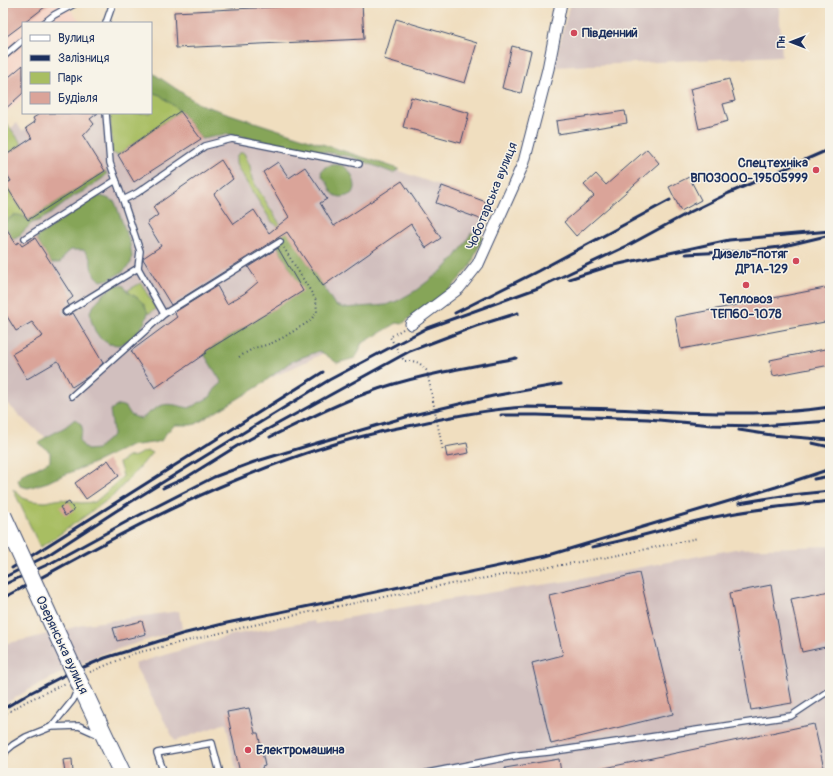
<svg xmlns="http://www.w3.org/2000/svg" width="833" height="776" font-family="Pangolin,sans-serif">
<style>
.built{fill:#f6d2c4}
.industrial{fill:#d1bfbe}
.green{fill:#a8be62;stroke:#627660}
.forest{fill:#86a558;stroke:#506a5b}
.building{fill:#daa499}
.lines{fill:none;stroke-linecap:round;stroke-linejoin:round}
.lane-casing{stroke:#3b496d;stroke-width:8}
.street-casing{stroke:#3b496d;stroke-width:13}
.primary-casing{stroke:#3b496d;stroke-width:19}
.path{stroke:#3b496d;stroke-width:2;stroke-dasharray:1 3;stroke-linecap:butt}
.lane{stroke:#fff;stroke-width:5.5}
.street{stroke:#fff;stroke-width:11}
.primary{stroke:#fff;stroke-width:17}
.rail{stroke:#1b2f5e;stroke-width:3}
.primary-bridge-casing{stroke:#3b496d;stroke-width:19;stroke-linecap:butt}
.primary-bridge{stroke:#fff;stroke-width:17}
.poi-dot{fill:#d1495b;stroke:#f7f3e8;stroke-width:1.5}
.labels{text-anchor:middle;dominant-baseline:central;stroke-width:3;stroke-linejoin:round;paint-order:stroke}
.poi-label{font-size:13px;font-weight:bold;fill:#1b2f5e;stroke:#f7f3e8;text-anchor:start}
.street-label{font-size:13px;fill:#1b2f5e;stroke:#f7f3e8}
</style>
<rect width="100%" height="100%" fill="#f7f3e8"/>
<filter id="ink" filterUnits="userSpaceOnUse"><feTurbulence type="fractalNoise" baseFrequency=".025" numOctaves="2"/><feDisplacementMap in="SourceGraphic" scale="8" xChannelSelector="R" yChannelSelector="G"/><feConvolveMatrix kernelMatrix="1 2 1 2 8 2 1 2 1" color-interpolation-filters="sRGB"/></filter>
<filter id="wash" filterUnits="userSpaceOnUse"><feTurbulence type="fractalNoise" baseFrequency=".012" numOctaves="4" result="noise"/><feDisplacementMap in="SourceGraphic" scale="16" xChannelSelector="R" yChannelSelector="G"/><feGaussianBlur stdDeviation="0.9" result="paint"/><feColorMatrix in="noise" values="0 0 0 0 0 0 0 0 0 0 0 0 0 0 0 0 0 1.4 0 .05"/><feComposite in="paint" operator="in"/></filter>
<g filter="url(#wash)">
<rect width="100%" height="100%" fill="#f0debf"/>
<path class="built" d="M 3,3 L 64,3 L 82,23 L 23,23 L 23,98 L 3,115 Z"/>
<g class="industrial">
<path d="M 570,3 L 779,3 L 782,56 L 554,67 Z"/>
<path d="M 151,76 L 197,106 L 339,149 L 493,205 L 481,238 L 433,302 L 89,463 L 52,442 L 26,422 L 3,399 L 3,135 L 17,123 L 22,131 L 35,122 L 33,118 L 41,113 L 151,113 Z"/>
<path d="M 830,546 L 830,773 L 237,773 L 226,723 L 175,741 L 134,664 L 232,635 L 314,621 L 315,624 L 410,606 L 500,591 L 575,580 L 735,549 Z"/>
<path d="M 179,611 L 182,629 L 99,655 L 39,684 L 3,705 L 3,644 L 28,639 L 86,624 Z"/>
</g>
<g class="green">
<path d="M 151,92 L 160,95 L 180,111 L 118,155 L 112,153 L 110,113 L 151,113 Z"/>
<path d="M 8,125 L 22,144 L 3,157 L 3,134 Z"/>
<path d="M 239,153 L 244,153 L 250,166 L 252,179 L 281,226 L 278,226 L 272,222 L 255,196 L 240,172 L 236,164 L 236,157 Z"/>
<path d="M 3,168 L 11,181 L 6,185 L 28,220 L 22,216 L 14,215 L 3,223 Z"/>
<path d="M 141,283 L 156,309 L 143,317 L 128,290 Z"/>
<path d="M 148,451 L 152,453 L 140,467 L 113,496 L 49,542 L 40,547 L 13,489 L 23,498 L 32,501 L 45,502 L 61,499 L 81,503 L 95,502 L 111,488 L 123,476 L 119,463 L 128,457 L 136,456 L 143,452 Z"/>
</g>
<g class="forest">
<path d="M 151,72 L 199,104 L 399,169 L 393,173 L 352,157 L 227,134 L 201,139 L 180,111 L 160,95 L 151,92 Z"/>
<path d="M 332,165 C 336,165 340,164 345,167 C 350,170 355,180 355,187 C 355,189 354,191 353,193 C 346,197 337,200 331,191 C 329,188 329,185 327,183 C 324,178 322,178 321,172 L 325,167 Z"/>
<path d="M 105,171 L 107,174 L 103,178 L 84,191 L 74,196 L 52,213 L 40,220 L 32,223 L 18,237 L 12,240 L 3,242 L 11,236 L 3,224 C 14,215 16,211 28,220 Z"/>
<path d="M 100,196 L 107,198 L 115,202 L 130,243 L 132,256 L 131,263 L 124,271 L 110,279 L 101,281 C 93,273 90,270 91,259 L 84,250 L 71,250 L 66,254 L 60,263 L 51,263 L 37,241 L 37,237 L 88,202 Z"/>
<path d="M 279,231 L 288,232 L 335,305 L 344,308 L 386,305 L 397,301 L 415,291 L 444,269 L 456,256 L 464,245 L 471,233 L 483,236 L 470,267 L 442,298 L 414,315 L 402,324 L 397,323 L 361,344 L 359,352 L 355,358 L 337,363 C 331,359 326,354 319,351 L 298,359 L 289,363 L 259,386 L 196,424 L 191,425 L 175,425 L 167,432 L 161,441 L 152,443 L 129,446 L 94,463 L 54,479 L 48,482 L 28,488 L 20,486 L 18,480 L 24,473 L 37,468 L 50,461 L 50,452 L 39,444 L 43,439 L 65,427 L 75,419 L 81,424 L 83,431 L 80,437 L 80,442 L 87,450 L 97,449 L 113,435 C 113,426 111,419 110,410 L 119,405 L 126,407 L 131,415 L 141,419 C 163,402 163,402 189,408 L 210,397 L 215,389 L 222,383 L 204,354 L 206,353 L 206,351 L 302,291 L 279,249 L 274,236 Z"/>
<path d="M 116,284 L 124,286 L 127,291 L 138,298 L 144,304 L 148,313 L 145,322 L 133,338 L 119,345 L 109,344 L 100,338 L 95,331 L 91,320 L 90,311 L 101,296 Z"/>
</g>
<g id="blocks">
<g class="building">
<path d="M 3,3 L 50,3 L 24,23 L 23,23 L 23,24 L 3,39 Z"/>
<path d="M 354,3 L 362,3 L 364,39 L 176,48 L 174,12 Z"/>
<path d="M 396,19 L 477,43 L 465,83 L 384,59 Z"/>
<path d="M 512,46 L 531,51 L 521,93 L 502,88 Z"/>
<path d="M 23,65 L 23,93 L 3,111 L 3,82 Z"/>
<path d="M 729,79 L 735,101 L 723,104 L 728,121 L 699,129 L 690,89 Z"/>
<path d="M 411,97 L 469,113 L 461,143 L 403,127 Z"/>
<path d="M 180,111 L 201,139 L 134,182 L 118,155 Z"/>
<path d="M 625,111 L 627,123 L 558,134 L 556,121 Z"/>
<path d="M 41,113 L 98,113 L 90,119 L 94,124 L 83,136 L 105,171 L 28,220 L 5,184 L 11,181 L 3,168 L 3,157 L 32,138 L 26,128 L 35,122 L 33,118 Z"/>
<path d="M 647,149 L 659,163 L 576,236 L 564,222 L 594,196 L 584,185 L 596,174 L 606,185 Z"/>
<path d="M 221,160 L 233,179 L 214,194 L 234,224 L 254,210 L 269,233 L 289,217 L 263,172 L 278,162 L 289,178 L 305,167 L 327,199 L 320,203 L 334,226 L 402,181 L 441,238 L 426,248 L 411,224 L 323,286 L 287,232 L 171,305 L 143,259 L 143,258 L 161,246 L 147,223 L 158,215 L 153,207 Z"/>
<path d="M 689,177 L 701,200 L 681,211 L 669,187 Z"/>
<path d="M 442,186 L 489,203 L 483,220 L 436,203 Z"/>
<path d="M 3,223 L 16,244 L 19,242 L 22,246 L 35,238 L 73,297 L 67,302 L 69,305 L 62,310 L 62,314 L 64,316 L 66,316 L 73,313 L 103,363 L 89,376 L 72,387 L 58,361 L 27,379 L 12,354 L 43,336 L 32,322 L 16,331 L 3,310 Z"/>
<path d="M 278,248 L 303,291 L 206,351 L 206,353 L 155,388 L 131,351 L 177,317 L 175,314 L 176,313 L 175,312 L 217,286 L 227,304 L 245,293 L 258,282 L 248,267 Z"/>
<path d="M 830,287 L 830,321 L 681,349 L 675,317 Z"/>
<path d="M 830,348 L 830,365 L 773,376 L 770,360 Z"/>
<path d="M 467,443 L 469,453 L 447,457 L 445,447 Z"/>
<path d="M 108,460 L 119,476 L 86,499 L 75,483 Z"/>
<path d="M 69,502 L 74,510 L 65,516 L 60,507 Z"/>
<path d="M 639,573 L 673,714 L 551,744 L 532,663 L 563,655 L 549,595 Z"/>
<path d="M 771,585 L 792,703 L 751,710 L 730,593 Z"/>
<path d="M 830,591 L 830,646 L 802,652 L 791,599 Z"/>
<path d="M 142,621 L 146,634 L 117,641 L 113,628 Z"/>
<path d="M 249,708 L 255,733 L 258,733 L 265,766 L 262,767 L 263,773 L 240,773 L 227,712 Z"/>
<path d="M 814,724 L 825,773 L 600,773 L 600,769 Z"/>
<path d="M 72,759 L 73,773 L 65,773 L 63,760 Z"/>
<path d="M 559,759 L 561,773 L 506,773 L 505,768 Z"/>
</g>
</g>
</g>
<g filter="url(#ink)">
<use href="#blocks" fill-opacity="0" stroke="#3b496d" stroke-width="1"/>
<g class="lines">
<g class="lane-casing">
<g id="lane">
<path d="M 44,23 L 54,15 L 76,3"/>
<path d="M 106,23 L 113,3"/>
<path d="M 3,57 L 23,40"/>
<path d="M 106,113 L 110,163 L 117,183"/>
<path d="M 25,238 L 116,180 L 123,200 L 137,193 L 205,146 L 232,139 L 359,164"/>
<path d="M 66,312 L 138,268"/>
<path d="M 164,314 L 280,242"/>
<path d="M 72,396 L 164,314 L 138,268 L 140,251 L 122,197"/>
<path d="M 51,727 L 73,700 L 78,688"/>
<path d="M 3,758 L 6,751 L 13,745 L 26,737 L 51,727 L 79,726 L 99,735"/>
<path d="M 164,773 L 157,753 L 212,743 L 220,773"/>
<path d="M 427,773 L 519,755 L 549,752 L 791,716 L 830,690"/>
</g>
</g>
<g class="street-casing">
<path id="street" d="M 411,324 L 459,288 L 478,264 L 524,162 L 548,69 L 561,3"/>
</g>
<g class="primary-casing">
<path id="primary" d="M 80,684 L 122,773"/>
</g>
<g class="path">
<path d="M 403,329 L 390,337 L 404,361 C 417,361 418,361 427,371 L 443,451"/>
<path d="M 239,357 L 254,348 L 270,344 L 284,337 L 310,321 L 317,312 L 316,300 L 284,248"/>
<path d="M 90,672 L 136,653 L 300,614 L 439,586 L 614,556 L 698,538"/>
<path d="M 3,715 L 27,701 L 66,683"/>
</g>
<use href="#lane" class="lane"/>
<use href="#street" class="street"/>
<use href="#primary" class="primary"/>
<g class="rail">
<path d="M 686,254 L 747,251 L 780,247 L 826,236"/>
<path d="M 569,279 L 610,266 L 729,240 L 830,231"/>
<path d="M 455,313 L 538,271 L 670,200"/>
<path d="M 501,415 L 537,415 L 648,419 L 712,425 L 759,426 L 830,421"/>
<path d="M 739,430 L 771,435 L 830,440"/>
<path d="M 270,437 C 302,422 334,405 367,393 C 415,375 466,368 516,358"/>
<path d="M 812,443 L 830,447"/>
<path d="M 814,479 L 830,476"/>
<path d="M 163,488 L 187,477 L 237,446 L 272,427 L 410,351 L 476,326 L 518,313"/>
<path d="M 739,503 L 782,496 L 830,491"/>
<path d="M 592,547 C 629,540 664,529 701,520 C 743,510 787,506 830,501"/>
<path d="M 12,568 L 323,372"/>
<path d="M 3,578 L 48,555 L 116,511 L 329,380 L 427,328 L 538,288 L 629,245 L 690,212 L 729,193 L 830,149"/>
<path d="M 3,585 L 51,563 L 128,521 L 214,477 L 254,462 L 320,442 L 413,415 L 493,396 L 561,384"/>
<path d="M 3,598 C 80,557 155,513 236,480 C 281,461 328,444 376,433 C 390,429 404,427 418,424 C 454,416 490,409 526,407 C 545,407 564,408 582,408 C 665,410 748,419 830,407"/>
<path d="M 3,709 L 30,693 L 65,675 L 105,658 L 182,634 L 227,623 L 343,599 L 546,556 L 776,487 L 830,469"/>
</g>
<g class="primary-bridge-casing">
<path id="primary-bridge" d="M 3,516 L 80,684"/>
</g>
<use href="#primary-bridge" class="primary-bridge"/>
</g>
</g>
<g class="poi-dot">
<circle cx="574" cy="33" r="4"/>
<circle cx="816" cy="170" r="4"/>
<circle cx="796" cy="261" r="4"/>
<circle cx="746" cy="285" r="4"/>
<circle cx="248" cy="750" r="4"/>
</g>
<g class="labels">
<g class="poi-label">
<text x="582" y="33">Південний</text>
<text x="808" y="163" text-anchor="end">Спецтехніка<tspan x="808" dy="15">ВПО3000-19505999</tspan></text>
<text x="788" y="254" text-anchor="end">Дизель-потяг<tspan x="788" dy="15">ДР1А-129</tspan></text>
<text x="746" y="299" text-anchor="middle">Тепловоз<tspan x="746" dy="15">ТЕП60-1078</tspan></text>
<text x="256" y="750">Електромашина</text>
</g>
<g class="street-label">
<text transform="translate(492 196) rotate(-68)">Чоботарська вулиця</text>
<text transform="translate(62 645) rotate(65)">Озерянська вулиця</text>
</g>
</g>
<rect width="833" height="776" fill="none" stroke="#f7f3e8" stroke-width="16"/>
<rect x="22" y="22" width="130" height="92" fill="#f7f3e8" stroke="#9fa5b1"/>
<rect x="30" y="35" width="20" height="6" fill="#ffffff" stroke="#9fa5b1"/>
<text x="58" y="42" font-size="12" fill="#1b2f5e">Вулиця</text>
<rect x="30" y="55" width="20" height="6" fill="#1b2f5e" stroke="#9fa5b1"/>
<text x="58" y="62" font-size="12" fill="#1b2f5e">Залізниця</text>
<rect x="30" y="72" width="20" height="12" fill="#a8be62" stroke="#9fa5b1"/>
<text x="58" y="82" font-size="12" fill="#1b2f5e">Парк</text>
<rect x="30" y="92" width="20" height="12" fill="#daa499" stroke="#9fa5b1"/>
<text x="58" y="102" font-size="12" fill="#1b2f5e">Будівля</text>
<g transform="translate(791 42) rotate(270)" stroke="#f7f3e8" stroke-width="3" paint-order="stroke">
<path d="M0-3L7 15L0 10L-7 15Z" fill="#1b2f5e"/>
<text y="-6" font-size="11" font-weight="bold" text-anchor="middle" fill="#1b2f5e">Пн</text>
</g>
</svg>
